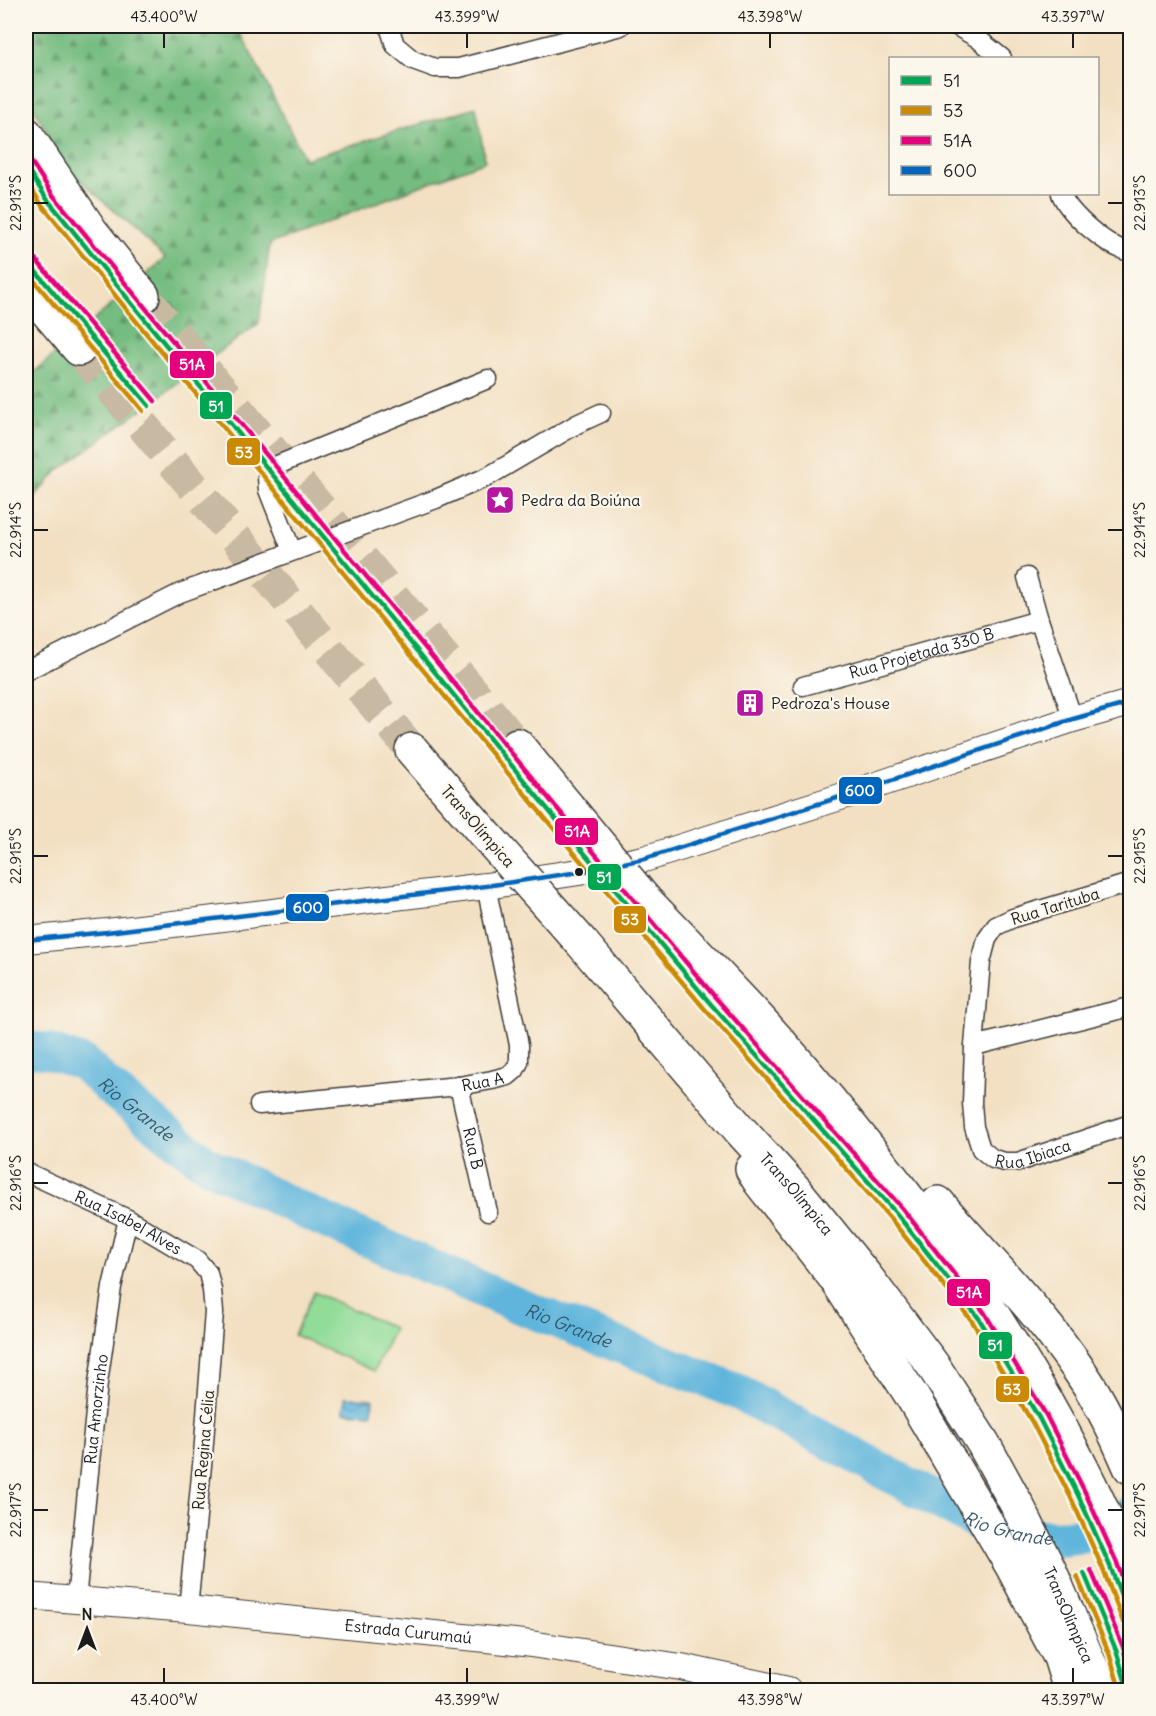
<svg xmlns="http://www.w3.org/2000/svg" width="1156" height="1716" font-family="Delius,sans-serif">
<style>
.forest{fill:url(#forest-firs);stroke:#486c4e;stroke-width:1.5}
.park{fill:#91dc98;stroke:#567c5a;stroke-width:1.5}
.water{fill:url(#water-waves);stroke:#3e687c;stroke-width:1.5}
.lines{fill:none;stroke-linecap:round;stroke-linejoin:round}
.river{stroke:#5fb5dc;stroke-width:36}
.highway-tunnel{stroke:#c8b9a2;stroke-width:33;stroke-dasharray:33 16;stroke-linecap:butt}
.street-casing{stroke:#3c3935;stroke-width:21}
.secondary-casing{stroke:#3c3935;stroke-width:28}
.highway-casing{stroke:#3c3935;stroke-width:36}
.street{stroke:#fff;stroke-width:18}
.secondary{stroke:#fff;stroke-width:26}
.highway{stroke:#fff;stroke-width:33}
.highway-bridge-casing{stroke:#3c3935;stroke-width:36;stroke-linecap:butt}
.highway-bridge{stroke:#fff;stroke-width:33}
.bus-1-casing{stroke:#fbf7ec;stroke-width:9}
.bus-2-casing{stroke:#fbf7ec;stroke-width:9}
.bus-3-casing{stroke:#fbf7ec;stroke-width:9}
.bus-4-casing{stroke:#fbf7ec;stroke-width:9}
.bus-1{stroke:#00a651;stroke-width:4.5}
.bus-2{stroke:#cb8a06;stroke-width:4.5}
.bus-3{stroke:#e5007d;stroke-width:4.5}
.bus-4{stroke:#0065bd;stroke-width:4.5}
.ticks{fill:none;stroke:#1c1c1c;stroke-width:2}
.bus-dot{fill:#1c1c1c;stroke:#fbf7ec;stroke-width:2}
.labels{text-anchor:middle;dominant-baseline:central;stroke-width:4.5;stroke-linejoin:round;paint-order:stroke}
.poi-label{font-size:16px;fill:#1c1c1c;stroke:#fbf7ec;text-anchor:start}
.street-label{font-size:16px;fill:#1c1c1c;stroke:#fbf7ec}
.water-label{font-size:18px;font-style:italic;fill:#375969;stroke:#fbf7ec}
.line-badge{stroke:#fbf7ec;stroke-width:2}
.badge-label{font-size:16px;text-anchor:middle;font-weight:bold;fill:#fff}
.neatline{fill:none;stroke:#1c1c1c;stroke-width:2}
.ticks-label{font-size:15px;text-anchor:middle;fill:#1c1c1c}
</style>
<defs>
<pattern id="forest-firs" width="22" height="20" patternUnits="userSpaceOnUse" patternTransform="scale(1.5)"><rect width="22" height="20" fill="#74bc80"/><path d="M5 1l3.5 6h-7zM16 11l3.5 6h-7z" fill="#5e9868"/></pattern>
<pattern id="water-waves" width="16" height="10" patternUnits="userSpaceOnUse" patternTransform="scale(1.5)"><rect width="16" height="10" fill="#5fb5dc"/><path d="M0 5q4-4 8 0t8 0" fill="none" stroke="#4e92b2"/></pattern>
</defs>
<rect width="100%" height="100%" fill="#fbf7ec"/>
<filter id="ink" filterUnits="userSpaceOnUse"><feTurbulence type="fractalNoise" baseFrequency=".0167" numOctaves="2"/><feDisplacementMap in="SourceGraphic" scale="12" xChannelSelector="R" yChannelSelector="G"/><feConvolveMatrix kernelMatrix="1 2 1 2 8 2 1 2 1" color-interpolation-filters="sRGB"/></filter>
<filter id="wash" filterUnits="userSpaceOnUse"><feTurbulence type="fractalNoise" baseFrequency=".008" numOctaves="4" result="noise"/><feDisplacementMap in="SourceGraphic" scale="24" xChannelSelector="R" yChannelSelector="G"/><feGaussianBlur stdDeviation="1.35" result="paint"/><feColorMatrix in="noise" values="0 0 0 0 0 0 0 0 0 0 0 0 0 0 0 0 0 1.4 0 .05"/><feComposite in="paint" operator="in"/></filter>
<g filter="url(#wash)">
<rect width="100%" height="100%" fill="#f3e0c3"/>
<path class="forest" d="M 26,26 L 237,26 L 305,159 L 476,107 L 485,161 L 270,244 L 259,323 L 58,471 L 26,506 L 26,379 L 165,258 L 63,164 L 26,93 Z"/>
<path class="park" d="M 314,1292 L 394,1328 L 374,1371 L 294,1335 Z"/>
<path class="water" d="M 345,1397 L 373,1399 L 372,1414 L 344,1412 Z"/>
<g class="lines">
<path class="river" id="s1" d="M 26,1049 L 47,1051 L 83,1063 L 111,1089 L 205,1163 L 308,1213 L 517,1305 L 736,1391 L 975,1521 C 1034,1540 1075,1549 1130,1514"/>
</g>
</g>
<g filter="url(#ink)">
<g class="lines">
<g class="highway-tunnel">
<path d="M 143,296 L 517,745"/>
<path d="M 79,349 L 412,750"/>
</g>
<g class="street-casing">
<g id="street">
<path d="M 389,26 L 395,45 L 413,60 L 435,68 L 459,68 L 621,26"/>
<path d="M 956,26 L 977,38 L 1002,58"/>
<path d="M 1061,194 C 1070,215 1107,247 1130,252"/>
<path d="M 292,551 L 268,490 L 267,477 L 275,466 L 488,379"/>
<path d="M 1027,577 L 1039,620 L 1073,719"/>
<path d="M 26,671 L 180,593 L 436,499 L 487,477 L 577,424 L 601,413"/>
<path id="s2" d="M 803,686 L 1039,620"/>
<path id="s3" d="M 1130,883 L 1013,918 L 996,926 L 987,939 L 981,962 L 974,1046 L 972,1103 L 974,1127 L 981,1149 L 993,1159 L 1005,1162 L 1018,1162 L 1130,1124"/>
<path d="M 974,1046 L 1130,1007"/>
<path id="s4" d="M 459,1086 L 488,1212"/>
<path id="s5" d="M 259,1105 L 459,1086 L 492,1080 L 508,1076 L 515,1070 L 519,1062 L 519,1045 L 486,886"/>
<path id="s6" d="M 26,1172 L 128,1219 L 197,1260 L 208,1273 L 212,1290 L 214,1312 L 203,1455 L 188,1609"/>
<path id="s7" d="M 76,1600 L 98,1383 L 112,1287 L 128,1219"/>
</g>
</g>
<g class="secondary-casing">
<g id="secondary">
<path d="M 26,940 L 107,932 L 486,886 L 579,872 L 644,859 L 856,792 L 1073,719 L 1130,703"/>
<path id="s8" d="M 26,1596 L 188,1609 L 524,1643 L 681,1667 L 788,1690"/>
</g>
</g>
<g class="highway-casing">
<g id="highway">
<path d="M 26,134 L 91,231 L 143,296"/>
<path d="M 26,287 L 79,349"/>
<path d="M 517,745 L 568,807"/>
<path d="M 412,750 L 483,832"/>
<path d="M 645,900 C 683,939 721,978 758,1018 C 810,1075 859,1135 906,1196 C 930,1227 955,1258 977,1291 C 1037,1379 1090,1475 1130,1574"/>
<path id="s9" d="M 582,943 L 740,1130 L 796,1191 L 867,1278 L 932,1364 L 983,1443 L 1017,1505 L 1050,1571 L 1101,1690"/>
<path d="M 752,1169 L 760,1182 L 836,1279 L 913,1398 L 1012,1566 L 1060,1657 L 1068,1683 L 1068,1690"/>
<path d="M 938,1203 C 986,1259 1040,1311 1081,1373 C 1101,1402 1116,1435 1130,1467"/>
</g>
</g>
<use href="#street" class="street"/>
<use href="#secondary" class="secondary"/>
<use href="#highway" class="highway"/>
<g class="highway-bridge-casing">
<g id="highway-bridge">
<path d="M 568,807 L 645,900"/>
<path d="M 483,832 L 582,943"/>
</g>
</g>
<use href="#highway-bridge" class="highway-bridge"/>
<g class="bus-1-casing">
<g id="bus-1">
<path d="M 26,167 L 47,199 L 133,305 L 545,806 L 709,1002 L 896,1213 L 978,1317 L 1039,1418 L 1078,1495 L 1110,1566 L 1130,1619"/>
<path d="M 26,260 L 149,406"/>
<path d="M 1084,1573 L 1116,1650 L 1128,1690"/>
</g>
</g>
<g class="bus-2-casing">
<g id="bus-2">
<path d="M 26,180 L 41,204 L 127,310 L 539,811 L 703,1007 L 890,1218 L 972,1321 L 1032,1422 L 1071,1498 L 1103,1569 L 1123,1622"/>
<path d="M 26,271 L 143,411"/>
<path d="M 1077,1576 L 1109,1653 L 1120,1690"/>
</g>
</g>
<g class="bus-3-casing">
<g id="bus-3">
<path d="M 32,163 L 53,195 L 139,300 L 551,801 L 715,997 L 902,1208 L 984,1312 L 1046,1415 L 1085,1492 L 1117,1563 L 1130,1599"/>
<path d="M 32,255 L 155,401"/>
<path d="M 1091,1570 L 1123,1647 L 1130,1672"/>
</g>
</g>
<g class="bus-4-casing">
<path id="bus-4" d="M 26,940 L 107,932 L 486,886 L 579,872 L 644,859 L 856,792 L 1073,719 L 1130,703"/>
</g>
<use href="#bus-1" class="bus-1"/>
<use href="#bus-2" class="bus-2"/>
<use href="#bus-3" class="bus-3"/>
<use href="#bus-4" class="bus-4"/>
</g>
</g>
<path class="ticks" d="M 164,33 L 164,48M 467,33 L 467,48M 770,33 L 770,48M 1073,33 L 1073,48M 33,203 L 48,203M 1108,203 L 1123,203M 33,530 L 48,530M 1108,530 L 1123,530M 33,856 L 48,856M 1108,856 L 1123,856M 33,1183 L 48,1183M 1108,1183 L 1123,1183M 33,1510 L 48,1510M 1108,1510 L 1123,1510M 164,1668 L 164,1683M 467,1668 L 467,1683M 770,1668 L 770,1683M 1073,1668 L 1073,1683"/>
<defs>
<g id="sight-square" transform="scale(1.5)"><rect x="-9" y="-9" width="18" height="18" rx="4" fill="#b5179e" stroke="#fbf7ec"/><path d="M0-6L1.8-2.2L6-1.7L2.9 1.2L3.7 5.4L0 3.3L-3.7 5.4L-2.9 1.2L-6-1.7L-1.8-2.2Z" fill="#fff"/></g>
<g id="building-square" transform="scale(1.5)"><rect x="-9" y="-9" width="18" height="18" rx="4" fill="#b5179e" stroke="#fbf7ec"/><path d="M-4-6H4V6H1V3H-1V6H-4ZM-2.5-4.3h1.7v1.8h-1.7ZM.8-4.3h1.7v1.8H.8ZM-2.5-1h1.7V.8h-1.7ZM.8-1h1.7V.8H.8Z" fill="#fff"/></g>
</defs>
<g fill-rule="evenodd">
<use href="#sight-square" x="500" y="500"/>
<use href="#building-square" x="750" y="703"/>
</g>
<circle class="bus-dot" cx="579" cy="872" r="5"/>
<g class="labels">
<g class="poi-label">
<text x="521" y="500">Pedra da Boiúna</text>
<text x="771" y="703">Pedroza's House</text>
</g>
<g class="street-label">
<text stroke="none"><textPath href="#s2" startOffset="123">Rua Projetada 330 B</textPath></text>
<text transform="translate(478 826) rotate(49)">TransOlímpica</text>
<text transform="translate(1055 906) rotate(-17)">Rua Tarituba</text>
<text stroke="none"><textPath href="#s5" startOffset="225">Rua A</textPath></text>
<text stroke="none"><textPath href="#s3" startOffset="426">Rua Ibiaca</textPath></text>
<text stroke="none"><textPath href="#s4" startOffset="64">Rua B</textPath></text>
<text stroke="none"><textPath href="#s9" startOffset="330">TransOlímpica</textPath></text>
<text stroke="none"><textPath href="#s6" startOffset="114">Rua Isabel Alves</textPath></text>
<text stroke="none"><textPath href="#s7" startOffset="192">Rua Amorzinho</textPath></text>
<text transform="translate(203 1450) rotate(-85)">Rua Regina Célia</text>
<text stroke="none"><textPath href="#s9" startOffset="834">TransOlímpica</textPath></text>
<text stroke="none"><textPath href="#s8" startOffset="384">Estrada Curumaú</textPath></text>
</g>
<g class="water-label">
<text stroke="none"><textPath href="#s1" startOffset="129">Rio Grande</textPath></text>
<text stroke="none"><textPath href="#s1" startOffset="615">Rio Grande</textPath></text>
<text stroke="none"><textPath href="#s1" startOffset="1101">Rio Grande</textPath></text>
</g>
</g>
<g class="line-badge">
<rect x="169" y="350" width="46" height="29" rx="6" fill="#e5007d"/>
<rect x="199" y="391" width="34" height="29" rx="6" fill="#00a651"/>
<rect x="226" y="437" width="35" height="29" rx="6" fill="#cb8a06"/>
<rect x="838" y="776" width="45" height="29" rx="6" fill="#0065bd"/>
<rect x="554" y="817" width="45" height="29" rx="6" fill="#e5007d"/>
<rect x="587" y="863" width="35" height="28" rx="6" fill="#00a651"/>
<rect x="285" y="893" width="45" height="29" rx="6" fill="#0065bd"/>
<rect x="613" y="905" width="34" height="29" rx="6" fill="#cb8a06"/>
<rect x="946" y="1278" width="45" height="29" rx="6" fill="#e5007d"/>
<rect x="978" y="1331" width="35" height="29" rx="6" fill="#00a651"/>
<rect x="995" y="1375" width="35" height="28" rx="6" fill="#cb8a06"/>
</g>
<g class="badge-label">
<text x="192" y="370">51A</text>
<text x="216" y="412">51</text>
<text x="244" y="458">53</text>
<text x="860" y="796">600</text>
<text x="577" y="837">51A</text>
<text x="604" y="883">51</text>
<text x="308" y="913">600</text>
<text x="630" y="925">53</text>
<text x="969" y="1298">51A</text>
<text x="995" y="1351">51</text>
<text x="1012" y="1395">53</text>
</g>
<rect width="1156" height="1716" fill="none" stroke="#fbf7ec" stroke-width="66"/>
<rect x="889" y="57" width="210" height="138" fill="#fbf7ec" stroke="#a29f99" stroke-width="1.5"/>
<rect x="901" y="76" width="30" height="9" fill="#00a651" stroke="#a29f99" stroke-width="1.5"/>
<text x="943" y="87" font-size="18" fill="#1c1c1c">51</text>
<rect x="901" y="106" width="30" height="9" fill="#cb8a06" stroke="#a29f99" stroke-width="1.5"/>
<text x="943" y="117" font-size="18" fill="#1c1c1c">53</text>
<rect x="901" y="136" width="30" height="9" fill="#e5007d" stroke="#a29f99" stroke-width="1.5"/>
<text x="943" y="147" font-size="18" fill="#1c1c1c">51A</text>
<rect x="901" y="166" width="30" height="9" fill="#0065bd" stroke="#a29f99" stroke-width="1.5"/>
<text x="943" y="177" font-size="18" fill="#1c1c1c">600</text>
<g transform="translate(87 1629)" stroke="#fbf7ec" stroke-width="4.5" paint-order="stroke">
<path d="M0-4.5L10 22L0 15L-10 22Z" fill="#1c1c1c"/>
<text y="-9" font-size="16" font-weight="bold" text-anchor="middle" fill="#1c1c1c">N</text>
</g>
<rect x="33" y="33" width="1090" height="1650" class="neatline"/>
<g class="ticks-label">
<text x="164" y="22">43.400°W</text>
<text x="467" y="22">43.399°W</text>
<text x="770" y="22">43.398°W</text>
<text x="1073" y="22">43.397°W</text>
<text transform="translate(16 203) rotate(-90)" y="5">22.913°S</text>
<text transform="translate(1140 203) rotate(-90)" y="5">22.913°S</text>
<text transform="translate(16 530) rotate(-90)" y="5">22.914°S</text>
<text transform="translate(1140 530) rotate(-90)" y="5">22.914°S</text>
<text transform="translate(16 856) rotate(-90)" y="5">22.915°S</text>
<text transform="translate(1140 856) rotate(-90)" y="5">22.915°S</text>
<text transform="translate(16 1183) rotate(-90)" y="5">22.916°S</text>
<text transform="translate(1140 1183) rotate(-90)" y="5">22.916°S</text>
<text transform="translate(16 1510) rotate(-90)" y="5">22.917°S</text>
<text transform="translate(1140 1510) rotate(-90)" y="5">22.917°S</text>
<text x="164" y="1705">43.400°W</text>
<text x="467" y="1705">43.399°W</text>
<text x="770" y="1705">43.398°W</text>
<text x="1073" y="1705">43.397°W</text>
</g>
</svg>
